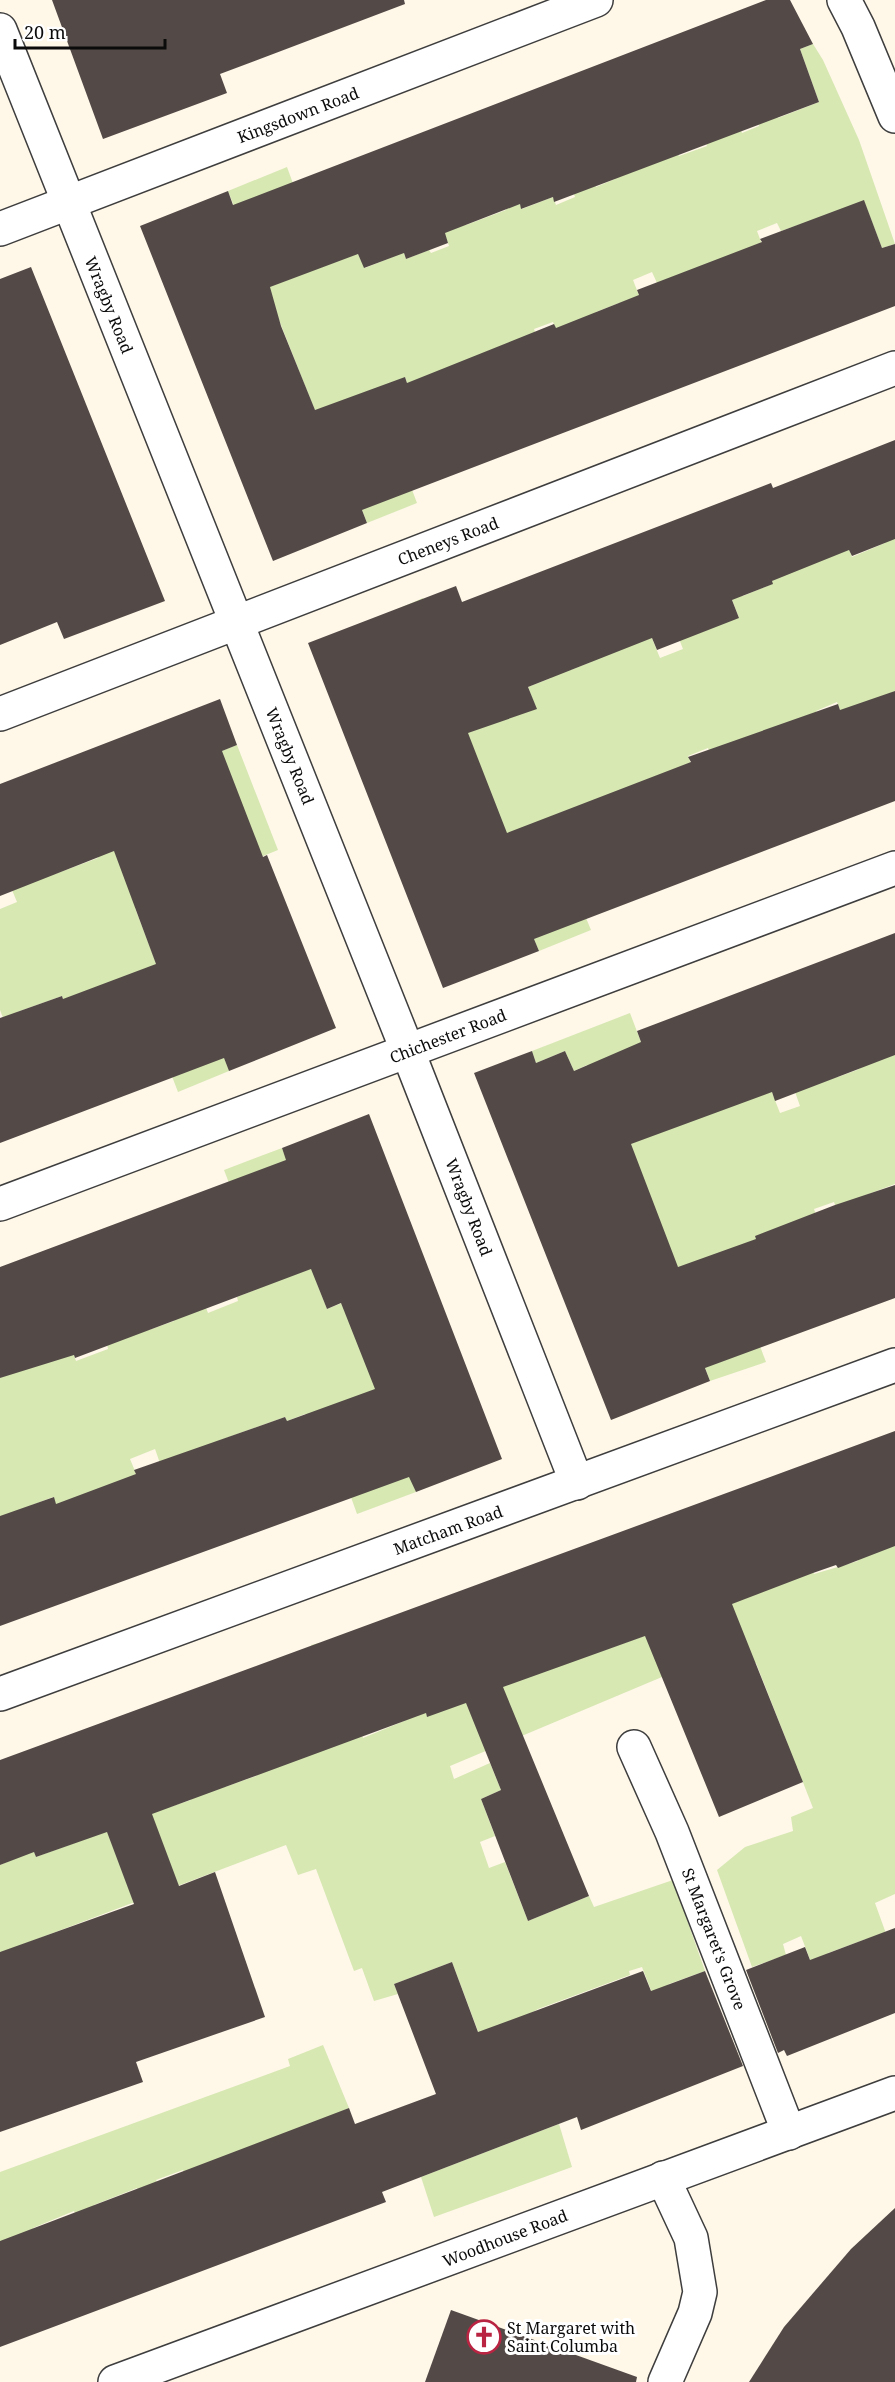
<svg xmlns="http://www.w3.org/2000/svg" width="895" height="2382" font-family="'Noto Serif',serif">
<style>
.green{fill:#d7e8b3}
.building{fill:#534a47}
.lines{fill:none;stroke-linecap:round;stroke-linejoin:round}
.street-casing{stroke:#3e3e3e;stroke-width:36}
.street{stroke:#fff;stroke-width:33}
.labels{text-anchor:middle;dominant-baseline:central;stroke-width:6;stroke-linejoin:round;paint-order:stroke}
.street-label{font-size:16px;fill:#0b0b0b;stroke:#fff}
.poi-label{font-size:16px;fill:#0b0b0b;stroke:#fff;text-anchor:start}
</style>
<rect width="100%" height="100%" fill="#fff7e8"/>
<g class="green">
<path d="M 813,44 L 823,60 L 859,140 L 895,244 L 882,248 L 864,201 L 820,272 L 801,224 L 781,231 L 777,223 L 757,231 L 778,287 L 657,283 L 652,272 L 633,280 L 654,334 L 635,342 L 619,303 L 596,312 L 571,368 L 553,322 L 534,329 L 540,345 L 411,394 L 405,377 L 392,437 L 417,503 L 367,523 L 354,489 L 347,492 L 228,191 L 287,167 L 313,238 L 358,254 L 365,268 L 395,256 L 379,212 L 388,209 L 406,259 L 429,250 L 431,253 L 449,246 L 430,193 L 466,225 L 506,210 L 504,163 L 522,209 L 553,197 L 556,205 L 575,197 L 555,144 L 576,136 L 596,187 L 615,179 L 608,158 L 669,133 L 679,156 L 707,146 L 699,122 L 738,123 L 742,133 L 759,126 L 740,72 L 757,66 L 778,118 L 819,102 L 800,49 Z"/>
<path d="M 895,513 L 895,691 L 842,715 L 837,702 L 816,711 L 827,739 L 718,773 L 708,748 L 688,756 L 709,810 L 586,918 L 591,930 L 539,951 L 409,649 L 395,610 L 423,598 L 439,641 L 536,708 L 528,687 L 551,678 L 548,670 L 571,670 L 591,662 L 588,654 L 649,631 L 660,658 L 683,649 L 660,590 L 739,618 L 719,566 L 743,596 L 772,584 L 772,581 L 843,534 L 852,557 L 885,543 Z"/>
<path d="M 237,745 L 278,850 L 135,908 L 158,968 L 219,1044 L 229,1071 L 178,1092 L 152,1024 L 82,1049 L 62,996 L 17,1012 L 12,1042 L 0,1010 L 0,909 L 17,902 L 12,890 L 36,824 L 55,874 L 98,858 L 79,807 Z"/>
<path d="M 630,1013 L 658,1087 L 771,1090 L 780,1113 L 800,1106 L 777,1041 L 838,1077 L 857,1070 L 895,1046 L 895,1184 L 845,1203 L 853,1254 L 834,1202 L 814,1209 L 822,1232 L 756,1239 L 740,1293 L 766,1362 L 710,1381 L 698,1349 L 680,1272 L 605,1111 L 587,1065 L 574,1071 L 565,1051 L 536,1063 L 532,1051 Z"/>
<path d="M 282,1148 L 317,1240 L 316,1281 L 327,1309 L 342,1303 L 416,1492 L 357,1514 L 333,1447 L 319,1451 L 305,1414 L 287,1421 L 285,1417 C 243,1432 201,1446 161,1466 L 155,1449 L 130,1459 L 140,1483 L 70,1541 L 53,1497 L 32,1505 L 0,1548 L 0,1378 L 57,1311 L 76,1361 L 108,1349 L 107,1344 L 131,1283 L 149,1330 L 174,1321 L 188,1261 L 208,1313 L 238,1301 L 237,1297 L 255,1290 L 237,1243 L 250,1238 L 224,1170 Z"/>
<path d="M 840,1512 L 895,1544 L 895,1894 L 875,1903 L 893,1953 L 874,1960 L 866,1939 L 828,1953 L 819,1983 L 801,1936 L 783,1944 L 786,1955 L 752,1967 L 717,1870 L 745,1847 L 793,1831 L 791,1817 L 813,1808 L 797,1767 L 778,1774 L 787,1742 L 756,1663 L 662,1677 L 450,1766 L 454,1779 L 490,1763 L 501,1790 L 481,1799 L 495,1836 L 480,1842 L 489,1868 L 505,1862 L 528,1921 L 589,1896 L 594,1907 L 673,1880 L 705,1971 L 669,1984 L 656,2003 L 642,1967 L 629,1971 L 630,1975 L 538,2009 L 482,2042 L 452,1962 L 394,1984 L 398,1994 L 374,2001 L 362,1968 L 354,1971 L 316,1869 L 298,1875 L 286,1845 L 0,1953 L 0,1865 L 19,1857 L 20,1814 L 36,1857 L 85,1839 L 136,1771 L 170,1807 L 191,1800 L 208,1744 L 225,1787 L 256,1776 L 332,1699 L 311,1645 L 319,1643 L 338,1695 L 346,1693 L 363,1738 L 404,1721 L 388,1677 L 410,1670 L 427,1716 L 435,1661 L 531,1676 L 644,1636 L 806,1553 L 814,1574 L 858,1561 Z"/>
<path d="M 323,2045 L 349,2108 L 188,2182 L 183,2170 L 156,2180 L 172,2219 L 153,2227 L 137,2188 L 94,2205 L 91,2252 L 74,2211 L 33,2228 L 48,2270 L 0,2242 L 0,2172 L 290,2066 L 288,2059 Z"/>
<path d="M 559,2124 L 572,2167 L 434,2217 L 421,2177 Z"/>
</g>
<g class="building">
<path d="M 52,0 L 404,0 L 405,4 L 220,74 L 227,93 L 103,139 Z"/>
<path d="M 766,0 L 790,0 L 813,44 L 800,49 L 819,102 L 554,202 L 553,197 L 521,209 L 520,204 L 445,233 L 448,243 L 406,259 L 404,253 L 364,268 L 358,254 L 270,287 L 281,326 L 315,410 L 405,377 L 407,383 L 554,324 L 556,328 L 639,295 L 637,290 L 762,242 L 760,239 L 864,200 L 882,248 L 895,244 L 895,306 L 362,510 L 367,523 L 273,561 L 140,226 L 228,191 L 233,205 Z"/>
<path d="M 31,267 L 165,601 L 64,639 L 57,622 L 0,645 L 0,279 Z"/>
<path d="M 895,440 L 895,539 L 852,556 L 849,550 L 772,581 L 773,584 L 732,600 L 739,618 L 657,650 L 652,638 L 528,687 L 537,709 L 468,733 L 507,833 L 691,762 L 688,757 L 838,704 L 840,710 L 895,691 L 895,801 L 534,939 L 539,951 L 443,988 L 308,643 L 456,586 L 462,602 L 771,483 L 773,488 Z"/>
<path d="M 220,699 L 237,745 L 222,751 L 263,857 L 267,855 L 336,1028 L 229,1071 L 224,1058 L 0,1143 L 0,1018 L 62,996 L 63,999 L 156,964 L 114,851 L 0,896 L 0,784 Z"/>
<path d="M 895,933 L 895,1055 L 775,1101 L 772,1092 L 631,1144 L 678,1267 L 756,1239 L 755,1236 L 835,1205 L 895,1185 L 895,1298 L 705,1368 L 710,1381 L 611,1420 L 474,1073 L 532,1051 L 536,1063 L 565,1051 L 574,1071 L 641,1042 L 637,1031 Z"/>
<path d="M 369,1114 L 502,1459 L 416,1492 L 409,1477 L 0,1626 L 0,1516 L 54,1497 L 56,1504 L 136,1474 L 134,1470 L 285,1417 L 287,1421 L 375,1389 L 341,1303 L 327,1309 L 311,1269 L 75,1358 L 74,1355 L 0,1378 L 0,1267 L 286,1160 L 282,1148 Z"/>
<path d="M 895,1431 L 895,1546 L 838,1568 L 836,1565 L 813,1573 L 732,1604 L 803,1782 L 719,1817 L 645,1636 L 503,1687 L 589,1896 L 528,1921 L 481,1799 L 501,1790 L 466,1703 L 427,1717 L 426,1713 L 152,1814 L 179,1886 L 215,1872 L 265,2017 L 136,2062 L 143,2082 L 0,2132 L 0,1952 L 134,1904 L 107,1832 L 36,1857 L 34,1852 L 0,1865 L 0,1760 Z"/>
<path d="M 895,1928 L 895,2013 L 787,2056 L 784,2050 L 778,2053 L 746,1970 L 805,1947 L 810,1960 Z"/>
<path d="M 452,1962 L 478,2032 L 643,1971 L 651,1991 L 705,1971 L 743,2066 L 581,2130 L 577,2117 L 382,2192 L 386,2202 L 0,2347 L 0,2241 L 349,2108 L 355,2124 L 436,2094 L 394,1984 Z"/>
<path d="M 895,2208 L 895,2382 L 749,2382 L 784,2327 L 851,2249 Z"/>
<path d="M 451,2310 L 637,2377 L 636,2382 L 425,2382 Z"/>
</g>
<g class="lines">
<g class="street-casing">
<g id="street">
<path d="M 844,0 L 858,27 L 895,116"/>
<path d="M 0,30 L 408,1052 L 577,1483"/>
<path d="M 0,229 L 596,0"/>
<path d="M 0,714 L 895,368"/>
<path d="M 0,1204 L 895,868"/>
<path d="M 0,1694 L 895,1365"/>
<path d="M 634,1747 L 672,1832 L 789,2133"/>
<path d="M 663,2178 L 691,2238 L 700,2292 L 695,2313 L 665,2382"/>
<path d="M 115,2382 L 895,2093"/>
</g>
</g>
<use href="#street" class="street"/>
</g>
<defs>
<g id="church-ring" transform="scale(1.725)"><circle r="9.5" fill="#fff" stroke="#b92442" stroke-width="1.5"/><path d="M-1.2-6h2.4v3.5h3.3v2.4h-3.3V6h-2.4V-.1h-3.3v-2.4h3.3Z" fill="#b92442"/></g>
</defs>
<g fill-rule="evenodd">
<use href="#church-ring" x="484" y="2337"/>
</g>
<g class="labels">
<g class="street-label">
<text transform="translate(298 115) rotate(-21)">Kingsdown Road</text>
<text transform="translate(109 305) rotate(68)">Wragby Road</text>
<text transform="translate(448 541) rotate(-21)">Cheneys Road</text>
<text transform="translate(290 756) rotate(68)">Wragby Road</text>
<text transform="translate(448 1036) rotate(-21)">Chichester Road</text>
<text transform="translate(469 1207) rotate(69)">Wragby Road</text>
<text transform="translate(448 1530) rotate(-20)">Matcham Road</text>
<text transform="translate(714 1939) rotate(69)">St Margaret's Grove</text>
<text transform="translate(505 2238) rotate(-21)">Woodhouse Road</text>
</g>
<g class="poi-label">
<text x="507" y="2328">St Margaret with<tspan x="507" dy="18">Saint Columba</tspan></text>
</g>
</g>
<path d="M15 39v9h150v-9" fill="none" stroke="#0b0b0b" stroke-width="3"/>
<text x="24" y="39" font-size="18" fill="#0b0b0b" stroke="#ffffff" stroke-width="4.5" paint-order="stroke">20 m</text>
</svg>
